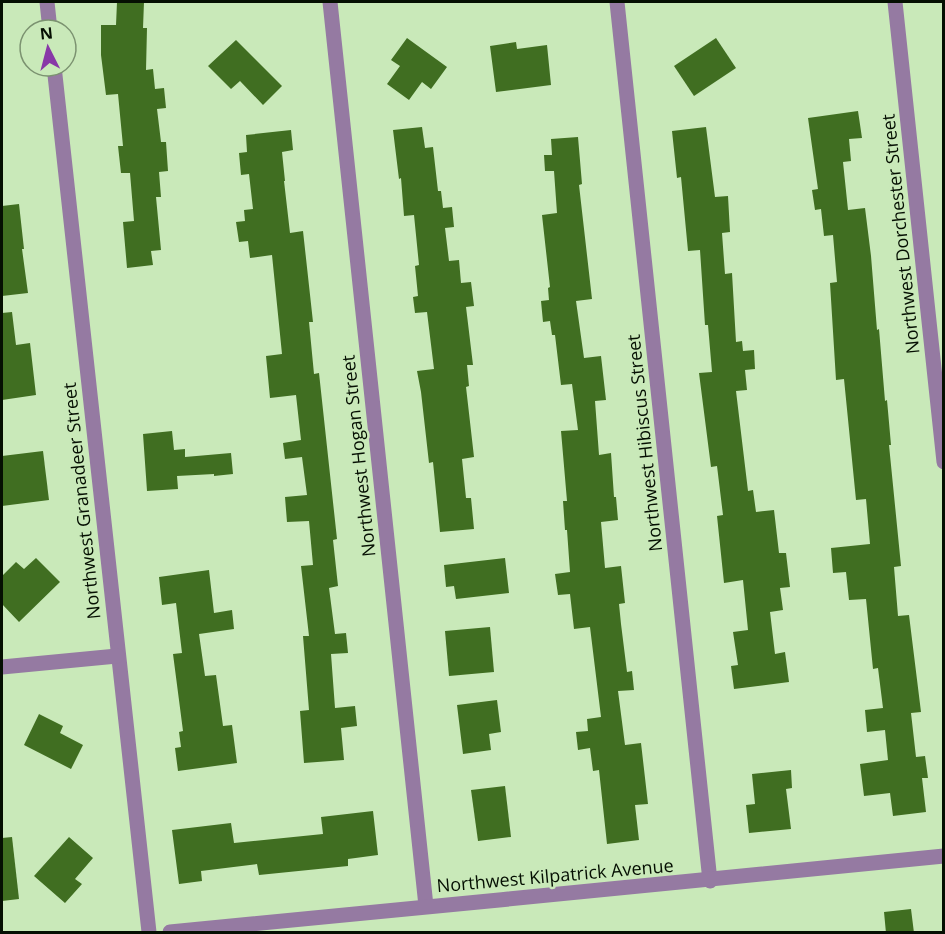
<svg xmlns="http://www.w3.org/2000/svg" width="945" height="934" font-family="'Open Sans',sans-serif">
<style>
.building{fill:#406e21}
.lines{fill:none;stroke-linecap:round;stroke-linejoin:round}
.minor{stroke:#957aa2;stroke-width:15}
.labels{text-anchor:middle;dominant-baseline:central;stroke-width:5;stroke-linejoin:round;paint-order:stroke}
.street-label{font-size:18px;fill:#050f02;stroke:#c9e9b9}
</style>
<rect width="100%" height="100%" fill="#c9e9b9"/>
<g class="building">
<path d="M 117,2 L 144,2 L 143,28 L 147,28 L 146,70 L 153,69 L 155,89 L 164,88 L 166,108 L 157,109 L 161,142 L 166,142 L 168,171 L 159,172 L 161,197 L 156,197 L 161,250 L 151,251 L 153,265 L 127,268 L 123,222 L 134,221 L 130,173 L 121,173 L 118,146 L 123,146 L 118,94 L 106,95 L 101,55 L 101,25 L 116,25 Z"/>
<path d="M 407,38 L 447,67 L 431,89 L 422,82 L 409,100 L 387,84 L 400,66 L 391,60 Z"/>
<path d="M 716,38 L 736,68 L 694,96 L 674,66 Z"/>
<path d="M 236,40 L 282,86 L 263,105 L 240,81 L 231,89 L 208,66 Z"/>
<path d="M 516,42 L 517,49 L 547,45 L 551,85 L 496,92 L 490,46 Z"/>
<path d="M 858,111 L 862,138 L 849,139 L 851,161 L 843,162 L 848,210 L 865,208 L 871,256 L 877,330 L 879,329 L 885,401 L 887,400 L 891,445 L 889,445 L 901,566 L 894,567 L 898,616 L 909,615 L 921,712 L 911,713 L 916,757 L 925,756 L 928,778 L 922,778 L 926,812 L 893,816 L 890,793 L 864,796 L 860,764 L 888,760 L 885,730 L 867,732 L 865,710 L 883,708 L 878,668 L 873,669 L 866,599 L 849,600 L 846,572 L 833,573 L 831,548 L 870,544 L 866,499 L 856,500 L 844,379 L 836,380 L 830,283 L 837,282 L 833,235 L 824,236 L 821,209 L 815,210 L 812,190 L 818,189 L 808,118 Z"/>
<path d="M 422,127 L 425,148 L 433,147 L 438,191 L 441,191 L 443,208 L 452,207 L 454,227 L 445,228 L 449,261 L 459,260 L 461,283 L 471,282 L 474,306 L 466,307 L 473,365 L 467,365 L 469,386 L 466,387 L 474,457 L 462,459 L 466,498 L 471,498 L 474,529 L 440,532 L 433,462 L 429,463 L 421,392 L 417,371 L 434,369 L 427,312 L 415,313 L 413,297 L 418,296 L 415,266 L 419,265 L 414,215 L 404,216 L 401,178 L 399,179 L 393,130 Z"/>
<path d="M 706,127 L 715,197 L 728,196 L 730,232 L 722,233 L 725,274 L 732,273 L 736,342 L 742,341 L 743,351 L 754,350 L 755,369 L 745,370 L 747,390 L 736,391 L 748,491 L 753,490 L 756,512 L 774,510 L 779,553 L 786,553 L 790,587 L 780,588 L 783,610 L 770,612 L 775,654 L 785,652 L 789,682 L 734,689 L 731,666 L 738,665 L 733,632 L 748,630 L 743,580 L 724,583 L 717,516 L 723,515 L 717,466 L 711,467 L 699,373 L 712,372 L 708,325 L 705,325 L 700,250 L 688,251 L 681,177 L 677,178 L 672,131 Z"/>
<path d="M 291,130 L 293,150 L 282,152 L 285,181 L 284,181 L 290,233 L 303,231 L 313,322 L 309,322 L 314,374 L 319,373 L 337,539 L 333,540 L 338,586 L 329,588 L 335,634 L 346,633 L 348,653 L 331,654 L 335,708 L 355,706 L 357,726 L 341,728 L 344,760 L 304,763 L 300,711 L 309,710 L 303,636 L 309,636 L 301,566 L 313,565 L 309,521 L 287,522 L 285,497 L 307,495 L 302,457 L 285,459 L 283,443 L 301,440 L 296,395 L 270,398 L 266,356 L 282,354 L 272,255 L 250,258 L 248,241 L 239,242 L 236,222 L 245,221 L 244,210 L 253,209 L 249,174 L 241,175 L 239,153 L 247,152 L 246,135 Z"/>
<path d="M 578,137 L 582,184 L 579,185 L 592,299 L 576,301 L 584,358 L 601,356 L 606,400 L 595,401 L 599,455 L 611,453 L 614,497 L 616,497 L 618,520 L 601,522 L 605,568 L 621,566 L 625,603 L 619,604 L 621,624 L 627,672 L 632,671 L 634,690 L 618,691 L 625,745 L 641,743 L 648,804 L 635,805 L 639,840 L 607,844 L 599,770 L 593,771 L 590,748 L 578,750 L 576,732 L 588,731 L 587,719 L 601,717 L 590,627 L 574,629 L 570,594 L 558,595 L 555,574 L 570,572 L 567,530 L 565,530 L 563,501 L 567,501 L 561,431 L 578,430 L 572,384 L 561,385 L 555,335 L 552,335 L 550,321 L 543,322 L 541,301 L 549,300 L 548,288 L 550,287 L 542,215 L 557,213 L 554,171 L 545,171 L 544,155 L 552,155 L 551,139 Z"/>
<path d="M 19,204 L 24,249 L 22,249 L 28,293 L 2,296 L 2,206 Z"/>
<path d="M 12,312 L 16,345 L 30,343 L 36,395 L 2,400 L 2,313 Z"/>
<path d="M 172,431 L 174,450 L 185,449 L 185,457 L 231,453 L 233,474 L 214,476 L 214,474 L 177,476 L 178,489 L 147,491 L 143,434 Z"/>
<path d="M 43,451 L 49,500 L 2,506 L 2,456 Z"/>
<path d="M 36,558 L 60,582 L 19,622 L 2,604 L 2,576 L 16,562 L 24,569 Z"/>
<path d="M 505,558 L 509,593 L 456,599 L 454,586 L 446,587 L 444,565 Z"/>
<path d="M 209,570 L 214,613 L 232,610 L 234,629 L 199,634 L 205,676 L 216,675 L 223,726 L 232,725 L 237,763 L 178,771 L 175,748 L 181,747 L 179,732 L 183,731 L 173,654 L 182,653 L 176,603 L 162,605 L 159,577 Z"/>
<path d="M 490,627 L 494,672 L 449,676 L 445,631 Z"/>
<path d="M 497,700 L 501,732 L 489,734 L 491,750 L 463,754 L 457,705 Z"/>
<path d="M 39,714 L 63,726 L 60,733 L 83,745 L 71,769 L 24,745 Z"/>
<path d="M 791,770 L 792,788 L 786,789 L 791,829 L 749,833 L 746,805 L 755,804 L 752,774 Z"/>
<path d="M 505,786 L 511,837 L 478,841 L 471,790 Z"/>
<path d="M 373,811 L 378,855 L 348,859 L 348,866 L 259,875 L 257,864 L 201,871 L 202,881 L 179,884 L 172,830 L 231,823 L 234,843 L 323,834 L 321,817 Z"/>
<path d="M 12,837 L 19,899 L 2,901 L 2,838 Z"/>
<path d="M 69,837 L 93,858 L 75,879 L 82,884 L 65,903 L 34,876 Z"/>
<path d="M 911,909 L 914,933 L 886,933 L 884,912 Z"/>
</g>
<g class="lines">
<g class="minor">
<path d="M 47,2 L 50,30"/>
<path d="M 330,2 L 426,906"/>
<path d="M 617,2 L 710,881"/>
<path d="M 895,2 L 944,462"/>
<path d="M 54,66 L 149,932"/>
<path d="M 2,667 L 117,656"/>
<path d="M 170,932 C 428,906 686,883 944,856"/>
</g>
</g>
<g class="labels">
<g class="street-label">
<text transform="translate(900 234) rotate(-96)">Northwest Dorchester Street</text>
<text transform="translate(644 443) rotate(-96)">Northwest Hibiscus Street</text>
<text transform="translate(358 456) rotate(-96)">Northwest Hogan Street</text>
<text transform="translate(81 501) rotate(-96)">Northwest Granadeer Street</text>
<text transform="translate(555 875) rotate(-5)">Northwest Kilpatrick Avenue</text>
</g>
</g>
<rect width="945" height="934" fill="none" stroke="#050f02" stroke-width="6"/>
<g transform="translate(48 48) rotate(354)"><circle r="28" fill="#c9e9b9" stroke="#7b9270" stroke-width="1.5"/>
<path d="M0-4.5L10 22L0 15L-10 22Z" fill="#8838a7"/>
<text y="-9" font-size="16" font-weight="bold" text-anchor="middle" fill="#050f02">N</text>
</g>
</svg>
